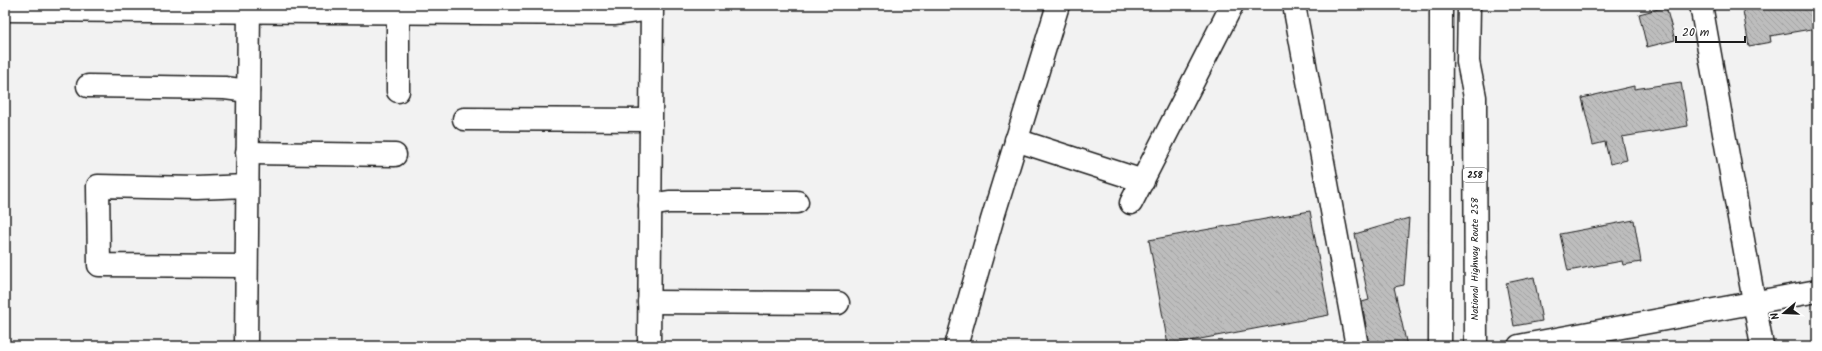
<svg xmlns="http://www.w3.org/2000/svg" width="1822" height="351" font-family="Kalam,sans-serif">
<style>
.building{fill:url(#building-back-hatch);stroke:#1c1c1c}
.lines{fill:none;stroke-linecap:round;stroke-linejoin:round}
.street-casing{stroke:#1c1c1c;stroke-width:25}
.highway-casing{stroke:#1c1c1c;stroke-width:25}
.street{stroke:#fff;stroke-width:22}
.highway{stroke:#fff;stroke-width:22}
.labels{text-anchor:middle;dominant-baseline:central;stroke-width:3;stroke-linejoin:round;paint-order:stroke}
.shield{fill:#fff;stroke:#606060;stroke-width:1}
.shield-label{font-size:9px;font-weight:bold;fill:#1c1c1c}
.street-label{font-size:10px;fill:#1c1c1c;stroke:#fff}
</style>
<defs>
<pattern id="building-back-hatch" width="6" height="6" patternUnits="userSpaceOnUse"><rect width="6" height="6" fill="#bdbdbd"/><path d="M-1 5l2 2M0 0l6 6M5-1l2 2" fill="none" stroke="#a2a2a2"/></pattern>
</defs>
<rect width="100%" height="100%" fill="#f2f2f2"/>
<filter id="ink" filterUnits="userSpaceOnUse"><feTurbulence type="fractalNoise" baseFrequency=".025" numOctaves="2"/><feDisplacementMap in="SourceGraphic" scale="8" xChannelSelector="R" yChannelSelector="G"/><feConvolveMatrix kernelMatrix="1 2 1 2 8 2 1 2 1" color-interpolation-filters="sRGB"/></filter>
<g filter="url(#ink)">
<g class="building">
<path d="M 1742,5 L 1817,5 L 1817,28 L 1770,36 L 1771,42 L 1749,46 Z"/>
<path d="M 1666,7 L 1675,40 L 1647,47 L 1639,14 Z"/>
<path d="M 1681,82 L 1688,126 L 1622,137 L 1627,160 L 1610,164 L 1605,142 L 1593,145 L 1582,98 L 1634,86 L 1634,89 Z"/>
<path d="M 1310,211 L 1329,315 L 1168,345 L 1149,240 Z"/>
<path d="M 1409,218 L 1404,285 L 1394,287 L 1407,346 L 1369,346 L 1362,302 L 1369,300 L 1355,234 Z"/>
<path d="M 1634,220 L 1641,262 L 1623,265 L 1622,261 L 1568,271 L 1560,234 Z"/>
<path d="M 1534,277 L 1542,321 L 1514,326 L 1506,283 Z"/>
</g>
<g class="lines">
<g class="street-casing">
<g id="street">
<path d="M 1294,5 L 1357,346"/>
<path d="M 1701,5 L 1762,346"/>
<path d="M 5,10 L 614,14 L 651,9"/>
<path d="M 398,14 L 398,91"/>
<path d="M 88,86 L 225,88 L 248,91"/>
<path d="M 464,119 L 650,120"/>
<path d="M 1016,140 L 1143,181"/>
<path d="M 247,153 L 395,155"/>
<path d="M 1131,203 L 1232,5"/>
<path d="M 650,205 L 669,202 L 797,202"/>
<path d="M 246,266 L 99,265 L 98,186 L 197,188 L 247,186"/>
<path d="M 649,302 L 838,303"/>
<path d="M 246,346 L 249,5"/>
<path d="M 649,346 L 652,5"/>
<path d="M 956,346 L 992,220 L 1058,5"/>
<path d="M 1519,346 L 1817,291"/>
</g>
</g>
<g class="highway-casing">
<g id="highway">
<path d="M 1469,5 L 1468,62 L 1475,97 L 1476,346"/>
<path d="M 1440,346 L 1441,5"/>
</g>
</g>
<use href="#street" class="street"/>
<use href="#highway" class="highway"/>
</g>
</g>
<g class="labels">
<rect class="shield" x="1463" y="168" width="24" height="14" rx="3"/>
<g class="shield-label">
<text x="1475" y="175">258</text>
</g>
<g class="street-label">
<text transform="translate(1475 259) rotate(-90)">National Highway Route 258</text>
</g>
</g>
<rect width="1822" height="351" fill="none" stroke="#fff" stroke-width="20"/>
<rect x="10" y="10" width="1802" height="331" fill="none" stroke="#1c1c1c" stroke-width="1.5" filter="url(#ink)"/>
<g transform="translate(1784 313) rotate(251)" stroke="#ffffff" stroke-width="3" paint-order="stroke">
<path d="M0-3L7 15L0 10L-7 15Z" fill="#1c1c1c"/>
<text y="-6" font-size="11" font-weight="bold" text-anchor="middle" fill="#1c1c1c">N</text>
</g>
<path d="M1676 36v6h69v-6" fill="none" stroke="#1c1c1c" stroke-width="2"/>
<text x="1682" y="36" font-size="12" fill="#1c1c1c" stroke="#ffffff" stroke-width="3" paint-order="stroke">20 m</text>
</svg>
